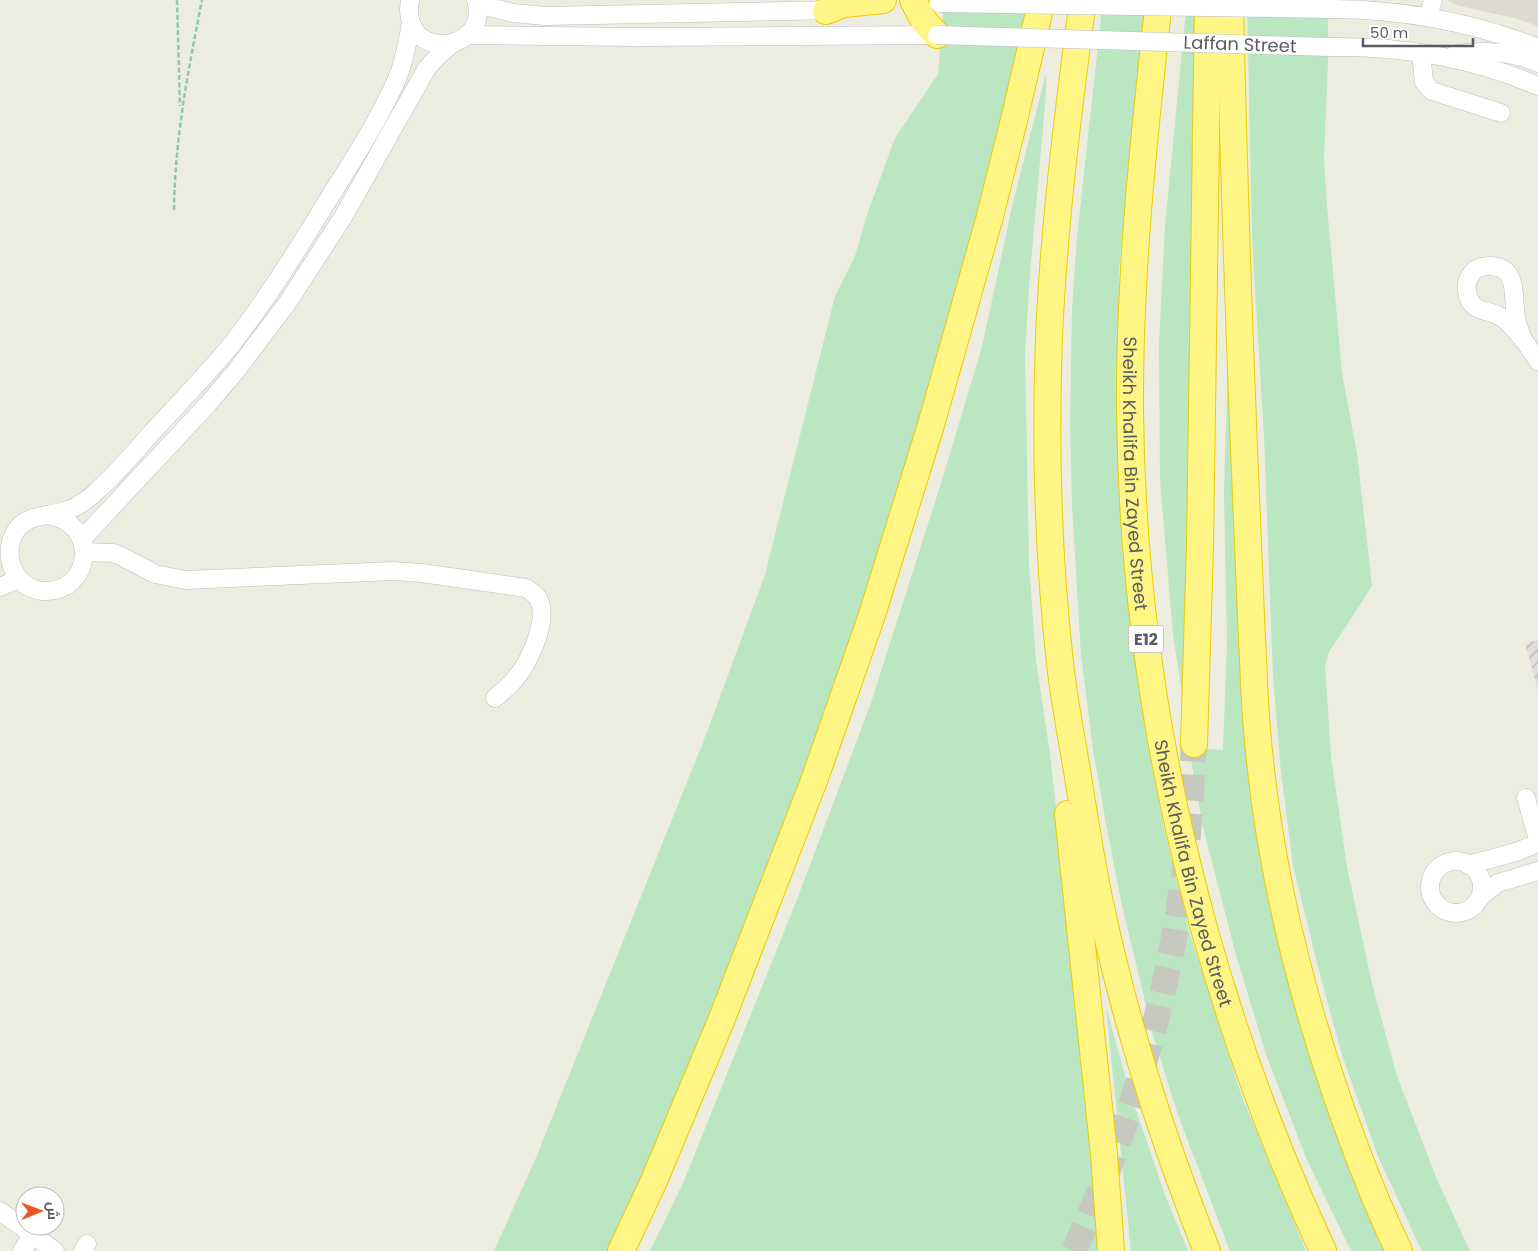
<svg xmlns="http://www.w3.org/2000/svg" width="1538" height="1251" font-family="Poppins,Cairo,sans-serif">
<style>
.industrial{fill:url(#industrial-furrows)}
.education{fill:#dcdbce}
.green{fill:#bae6c1}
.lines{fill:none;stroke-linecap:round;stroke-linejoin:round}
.highway-tunnel{stroke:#c7c8c0;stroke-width:26;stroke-dasharray:26 13;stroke-linecap:butt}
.minor-casing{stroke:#babcc2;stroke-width:19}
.highway-casing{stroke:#eccb00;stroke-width:28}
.path{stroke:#92c6aa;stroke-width:2.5;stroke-dasharray:5 2.5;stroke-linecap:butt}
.minor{stroke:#fff;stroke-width:18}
.highway{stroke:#fff584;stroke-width:26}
.minor-bridge-casing{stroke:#babcc2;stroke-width:19;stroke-linecap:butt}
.minor-bridge{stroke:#fff;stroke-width:18}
.labels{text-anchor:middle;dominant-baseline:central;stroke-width:4;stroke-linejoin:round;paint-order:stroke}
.shield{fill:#fff;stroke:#8a8c90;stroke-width:1}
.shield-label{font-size:16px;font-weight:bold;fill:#585b61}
.street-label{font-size:18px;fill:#585b61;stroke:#fff}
</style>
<defs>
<pattern id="industrial-furrows" width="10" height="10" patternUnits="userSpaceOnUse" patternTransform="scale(1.25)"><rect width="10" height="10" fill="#e0ded7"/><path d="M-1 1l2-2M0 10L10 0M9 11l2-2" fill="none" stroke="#b8b7b2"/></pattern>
</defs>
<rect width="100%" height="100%" fill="#ececdf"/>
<path class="industrial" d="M 1538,640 L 1538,689 L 1525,644 Z"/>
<path class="education" d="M 1446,0 L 1538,0 L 1538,26 L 1514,18 L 1460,6 Z"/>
<g class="green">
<path d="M 944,0 L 1040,0 L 904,481 L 794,814 L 612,1251 L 494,1251 L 535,1160 L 704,740 L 765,575 L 835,296 L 855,256 L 868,212 L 895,138 L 938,74 Z"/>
<path d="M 1103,0 L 1146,0 L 1119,270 L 1117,388 L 1118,487 L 1136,665 L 1148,746 L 1165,833 L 1189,931 L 1241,1094 L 1306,1251 L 1230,1251 L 1178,1115 L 1153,1035 L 1121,901 L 1107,829 L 1093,749 L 1081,655 L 1072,505 L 1070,422 L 1072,309 L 1077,237 Z"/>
<path d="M 1187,0 L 1199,0 L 1189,737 L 1173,635 L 1160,479 L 1159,343 L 1165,226 Z"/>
<path d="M 1247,0 L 1328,0 L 1328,61 L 1324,159 L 1327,206 L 1342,373 L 1357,454 L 1372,586 L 1329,652 L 1325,665 L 1331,757 L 1347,867 L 1372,984 L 1397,1076 L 1438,1182 L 1470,1251 L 1422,1251 L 1419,1245 L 1378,1156 L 1342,1055 L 1318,967 L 1293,865 L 1281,772 L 1273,676 L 1264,436 L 1252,238 Z"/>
<path d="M 1046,73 L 1046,94 L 1030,273 L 1025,355 L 1029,565 L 1036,661 L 1050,754 L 1105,1251 L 650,1251 L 684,1181 L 796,902 L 871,703 L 943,477 L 982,347 L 1012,207 Z"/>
<path d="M 1229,323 L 1247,739 L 1390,1251 L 1351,1251 L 1307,1160 L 1267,1057 L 1236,955 L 1203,827 L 1189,748 L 1223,750 L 1227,643 L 1224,493 Z"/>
<path d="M 1106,1007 L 1129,1090 L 1165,1195 L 1188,1251 L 1131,1251 Z"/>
</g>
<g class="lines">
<path class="highway-tunnel" d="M 1074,1251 C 1127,1134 1166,1008 1183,881 C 1189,835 1191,790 1194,744"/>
<g class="minor-casing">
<g id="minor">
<path d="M 410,0 C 399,64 492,53 476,0"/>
<path d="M 477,4 L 513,13 L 545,16 L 836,10"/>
<path d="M 1334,9 C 1404,10 1473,22 1538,48"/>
<path d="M 1428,17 L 1433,0"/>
<path d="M 468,35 L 634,37 L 937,35"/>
<path d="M 1331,47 C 1402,46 1473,58 1538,86"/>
<path d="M 1421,53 L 1424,82 L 1432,91 L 1501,113"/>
<path d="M 1454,55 C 1482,49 1512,52 1538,63"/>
<path d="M 1523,339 C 1520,332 1517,324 1516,317 C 1512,297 1520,266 1489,266 C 1483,266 1476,268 1472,273 C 1468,278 1466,285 1467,291 C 1471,316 1489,307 1504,319 C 1518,331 1528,346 1538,361"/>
<path d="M 47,515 C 101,522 92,594 43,591 C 14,589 0,553 17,529 C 30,513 50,517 68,510 C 80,506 91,497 100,488 C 120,470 138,448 156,428 C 182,400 208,373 232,344 C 267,299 298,249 328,200 C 352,161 384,113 400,71 C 405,56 408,40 411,24"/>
<path d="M 82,539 L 208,404 L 236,371 L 288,302 L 343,217 L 427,68 L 439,55 L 453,43"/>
<path d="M 84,552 L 113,553 L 121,556 L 155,574 L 186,580 L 393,571 L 422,573 L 526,588 C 531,591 535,594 538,598 C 550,619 529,663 515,679 C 509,686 502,692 495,698"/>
<path d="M 0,587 L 18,579"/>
<path d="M 1526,798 L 1538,839"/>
<circle cx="1456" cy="887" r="26"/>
<path d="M 1468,865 L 1516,852 L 1538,843"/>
<path d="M 1480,897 L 1498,883 L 1538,871"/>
<path d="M 0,1211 L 55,1251"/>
<path d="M 22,1251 L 33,1234"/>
<path d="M 83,1251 L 87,1244"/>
</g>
</g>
<g class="highway-casing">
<g id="highway">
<path d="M 913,0 L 924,21 L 937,35"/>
<path d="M 1083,0 C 1068,112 1054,224 1049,337 C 1045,445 1048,556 1060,663 C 1064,701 1072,739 1078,777 C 1085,819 1091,861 1100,903 C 1125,1021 1162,1138 1207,1251"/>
<path id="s1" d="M 1159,0 C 1144,136 1129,273 1130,411 C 1133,701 1201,988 1323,1251"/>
<path d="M 1230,0 C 1233,149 1238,298 1244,448 C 1247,512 1249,576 1252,640 C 1254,669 1254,699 1257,729 C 1267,854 1296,978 1337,1097 C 1355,1149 1375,1201 1399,1251"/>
<path d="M 826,11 L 844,4 L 883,0"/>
<path d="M 1194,744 L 1200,546 L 1208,0"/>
<path d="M 1068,814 L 1104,1154 L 1111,1251"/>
<path d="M 621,1251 L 653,1183 L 721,1021 L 815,778 L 871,618 L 931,425 L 989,220 L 1015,116 L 1042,0"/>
</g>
</g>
<g class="path">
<path d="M 177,0 L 180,106"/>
<path d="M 174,210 C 175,137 188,71 202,0"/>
</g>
<use href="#minor" class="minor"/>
<use href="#highway" class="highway"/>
<g class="minor-bridge-casing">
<g id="minor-bridge">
<path d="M 939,3 L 1334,9"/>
<path d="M 937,35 L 1331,47"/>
</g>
</g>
<use href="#minor-bridge" class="minor-bridge"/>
</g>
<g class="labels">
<rect class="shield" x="1128.5" y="625.5" width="35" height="27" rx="4"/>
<g class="shield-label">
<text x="1146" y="639">E12</text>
</g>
<g class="street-label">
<text transform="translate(1240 44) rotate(2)">Laffan Street</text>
<text stroke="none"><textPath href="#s1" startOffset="475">Sheikh Khalifa Bin Zayed Street</textPath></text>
<text stroke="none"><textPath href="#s1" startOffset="880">Sheikh Khalifa Bin Zayed Street</textPath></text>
</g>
</g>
<g transform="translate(40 1211) rotate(89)"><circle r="24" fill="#ffffff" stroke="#bcbdc0"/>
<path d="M0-4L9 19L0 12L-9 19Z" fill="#f05621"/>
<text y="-8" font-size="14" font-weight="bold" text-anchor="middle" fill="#585b61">ش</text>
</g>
<path d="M1363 38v8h110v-8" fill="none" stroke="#585b61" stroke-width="2.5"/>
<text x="1370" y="38" font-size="15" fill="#585b61" stroke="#ffffff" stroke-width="4" paint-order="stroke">50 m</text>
</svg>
